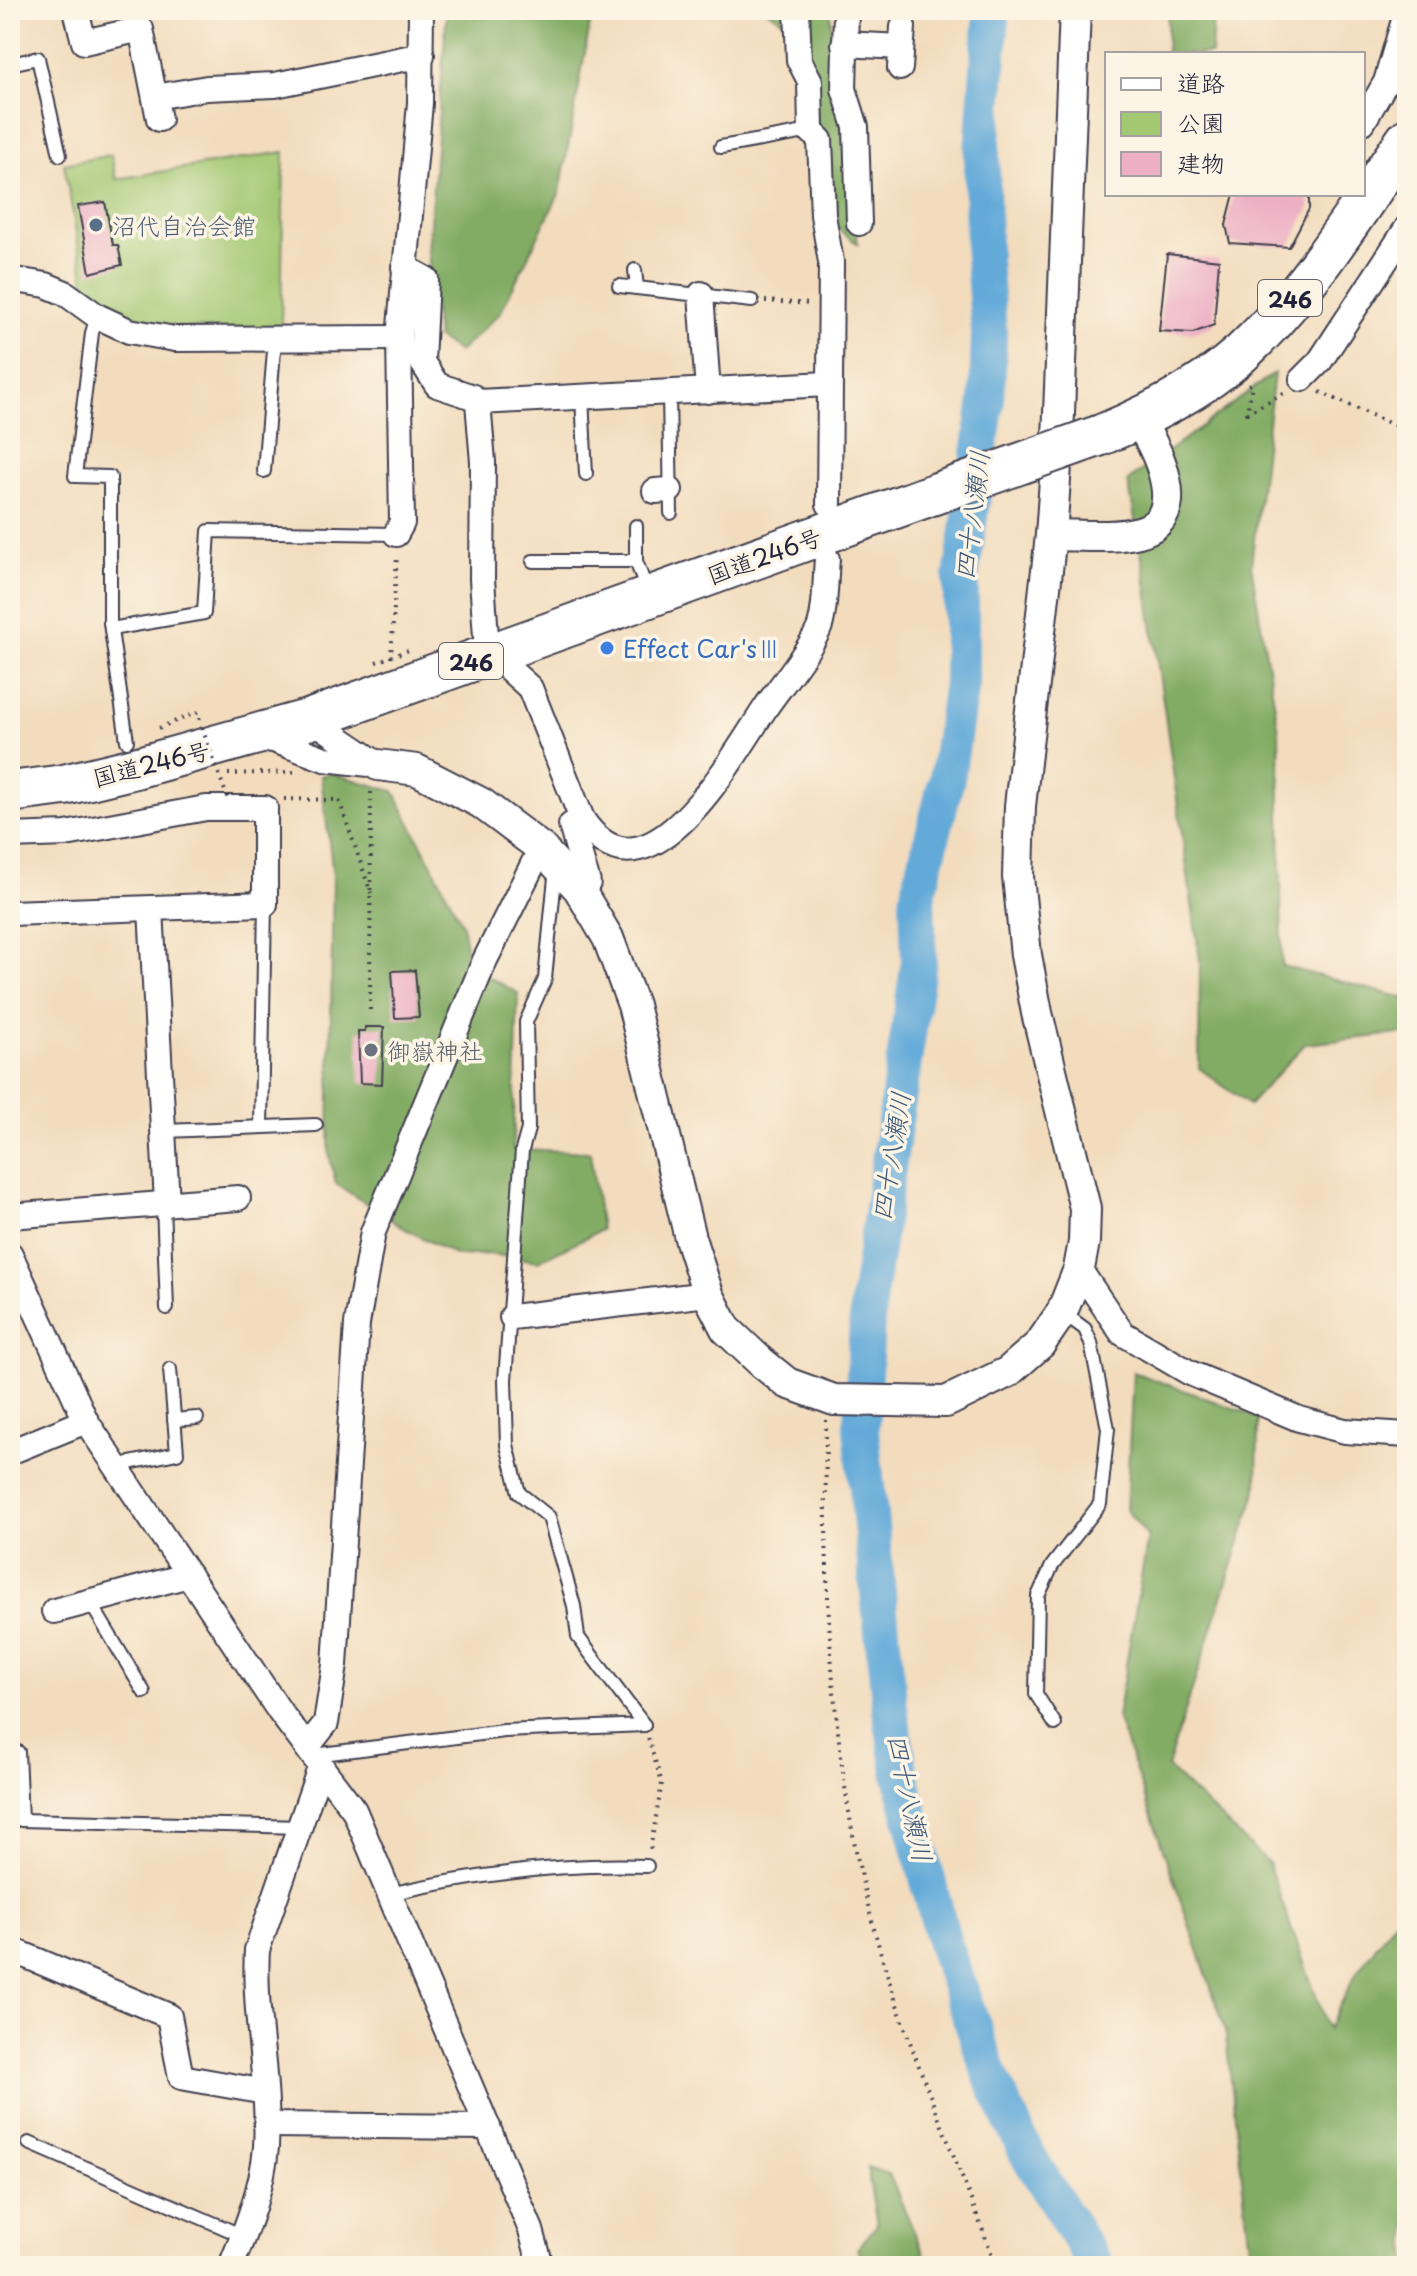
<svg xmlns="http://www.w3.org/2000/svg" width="1417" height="2276" font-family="'Playpen Sans','Klee One',sans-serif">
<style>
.green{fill:#a3c872;stroke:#627556;stroke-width:2}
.forest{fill:#82ac64;stroke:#526750;stroke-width:2}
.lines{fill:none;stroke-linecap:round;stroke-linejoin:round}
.river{stroke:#63aad9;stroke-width:36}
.building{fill:#edafc4}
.service-casing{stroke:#413e4e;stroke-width:16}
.minor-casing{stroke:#413e4e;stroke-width:28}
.tertiary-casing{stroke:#413e4e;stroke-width:34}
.trunk-casing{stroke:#413e4e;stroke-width:44}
.path{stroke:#413e4e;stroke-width:4;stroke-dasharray:2 6;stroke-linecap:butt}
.service{stroke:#fff;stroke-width:12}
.minor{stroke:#fff;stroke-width:24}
.tertiary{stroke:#fff;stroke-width:30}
.trunk{stroke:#fff;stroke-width:40}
.trunk-bridge-casing{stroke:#413e4e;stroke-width:44;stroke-linecap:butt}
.path-bridge{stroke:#413e4e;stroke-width:4;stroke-dasharray:2 6;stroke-linecap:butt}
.trunk-bridge{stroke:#fff;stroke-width:40}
.service-dot{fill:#5c6f8a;stroke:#fcf5e5;stroke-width:3}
.shop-dot{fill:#3f7fe0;stroke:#fcf5e5;stroke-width:3}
.worship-dot{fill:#6b7280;stroke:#fcf5e5;stroke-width:3}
.labels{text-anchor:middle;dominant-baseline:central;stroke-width:7;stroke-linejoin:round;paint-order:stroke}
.shield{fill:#fcf5e5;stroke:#63616e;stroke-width:2}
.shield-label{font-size:22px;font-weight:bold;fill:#22223b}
.service-label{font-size:24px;fill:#4e5e75;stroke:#fcf5e5;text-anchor:start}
.street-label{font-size:24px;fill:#22223b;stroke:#fcf5e5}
.shop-label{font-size:24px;fill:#366cbe;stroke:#fcf5e5;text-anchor:start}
.worship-label{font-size:24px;fill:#5b616d;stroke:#fcf5e5;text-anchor:start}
.water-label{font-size:26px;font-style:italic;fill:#3c587a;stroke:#fcf5e5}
</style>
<rect width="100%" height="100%" fill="#fcf5e5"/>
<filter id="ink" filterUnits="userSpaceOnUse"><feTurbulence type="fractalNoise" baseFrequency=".0125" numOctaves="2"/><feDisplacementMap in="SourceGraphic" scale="16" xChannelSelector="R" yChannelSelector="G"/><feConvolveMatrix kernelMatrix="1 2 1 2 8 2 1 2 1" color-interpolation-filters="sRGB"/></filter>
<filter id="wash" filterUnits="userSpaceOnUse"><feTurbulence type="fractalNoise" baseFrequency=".006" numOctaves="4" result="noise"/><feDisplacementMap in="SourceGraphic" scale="32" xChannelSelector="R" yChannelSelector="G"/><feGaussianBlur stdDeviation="1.8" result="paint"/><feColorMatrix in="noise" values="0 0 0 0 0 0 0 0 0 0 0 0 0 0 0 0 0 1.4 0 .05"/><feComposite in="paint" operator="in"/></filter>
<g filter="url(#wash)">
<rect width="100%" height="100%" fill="#f2dcbd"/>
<path class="green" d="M 284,152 L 281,331 L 152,327 L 124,318 L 88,299 L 64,164 L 111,155 L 116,179 Z"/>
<g class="forest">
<path d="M 447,10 L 592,13 L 560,192 L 500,313 L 459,352 L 437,338 L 428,250 Z"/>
<path d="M 767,10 L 831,10 L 831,57 L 858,244 L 829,222 L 804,34 Z"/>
<path d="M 1168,10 L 1213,10 L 1211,54 L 1166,54 Z"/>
<path d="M 1274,373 L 1251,565 L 1279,732 L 1282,966 L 1407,999 L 1407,1033 L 1305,1044 L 1249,1105 L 1199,1068 L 1200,960 L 1144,568 L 1128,481 Z"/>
<path d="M 330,773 L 394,791 L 462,923 L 469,966 L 518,993 L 513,1149 L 590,1152 L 601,1230 L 538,1261 L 488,1254 L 457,1256 L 407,1230 L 336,1184 L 329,1153 L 333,875 L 321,776 Z"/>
<path d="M 1133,1372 L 1258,1417 L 1257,1489 L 1167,1767 L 1268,1863 L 1328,2029 L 1357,1972 L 1407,1904 L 1407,2266 L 1252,2266 L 1225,2028 L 1117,1717 L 1148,1537 L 1126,1510 Z"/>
<path d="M 867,2167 L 889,2174 L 929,2266 L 870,2266 L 857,2249 L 877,2225 Z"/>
</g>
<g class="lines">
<path class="river" d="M 992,10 L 982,153 L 983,260 L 989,332 L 987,400 L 961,578 L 961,683 L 947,778 L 917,898 L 919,961 L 868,1302 L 861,1429 L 890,1709 L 901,1776 L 944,1943 L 991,2077 L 1026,2152 L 1096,2266"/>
</g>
<g id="blocks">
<g class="building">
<path d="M 1234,194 L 1309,194 L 1309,209 L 1289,247 L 1230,243 L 1226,225 Z"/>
<path d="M 105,202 L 113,245 L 118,245 L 122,265 L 90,273 L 78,206 Z"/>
<path d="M 1167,254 L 1219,260 L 1214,325 L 1193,333 L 1159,331 Z"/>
<path d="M 415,970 L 419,1017 L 395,1018 L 392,971 Z"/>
<path d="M 365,1027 L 384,1027 L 382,1084 L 360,1083 L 358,1031 L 365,1031 Z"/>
</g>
</g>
</g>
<g filter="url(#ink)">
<use href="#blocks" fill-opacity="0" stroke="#413e4e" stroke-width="2"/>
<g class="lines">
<g class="service-casing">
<g id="service">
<path d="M 10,64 L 38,58 L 60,155"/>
<path d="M 721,147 L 811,131"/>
<path d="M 635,270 L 637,288"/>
<path d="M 619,286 L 752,301"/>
<path d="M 97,316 L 92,333 L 75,476 L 110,477 L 110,623 L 127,741"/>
<path d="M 669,393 L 671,513"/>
<path d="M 582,397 L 586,474"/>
<path d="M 264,471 L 275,339"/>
<path d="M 636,526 L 636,561 L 648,593"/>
<path d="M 533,561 L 636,561"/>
<path d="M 111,629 L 204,613 L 209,531 L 396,534"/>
<path d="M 556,867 L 545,979 L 526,1022 L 528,1129 L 522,1150 L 505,1380 L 507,1445 L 519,1493 L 549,1517 L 574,1606 L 578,1637 L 644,1725"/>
<path d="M 261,1126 L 265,904"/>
<path d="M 165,1131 L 316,1125"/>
<path d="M 163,1204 L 167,1308"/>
<path d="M 174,1420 L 197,1418"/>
<path d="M 115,1466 L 177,1453 L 170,1369"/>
<path d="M 90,1602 L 144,1692"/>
<path d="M 1055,1724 L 1036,1694 L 1038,1596 L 1052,1566 L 1100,1504 L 1108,1429 L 1091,1343 L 1085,1329 L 1062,1312"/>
<path d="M 18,1752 L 21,1820 L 300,1827"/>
<path d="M 314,1755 L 504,1731 L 644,1725"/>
<path d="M 389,1894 C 472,1875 562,1863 647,1866"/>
<path d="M 29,2143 L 243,2236"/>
</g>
</g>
<g class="minor-casing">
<g id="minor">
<path d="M 76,10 L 84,42 L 141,29 L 159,119"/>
<path d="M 797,10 L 799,60 L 810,81 L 811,131 L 820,140 L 823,215 L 831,262 L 829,504"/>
<path d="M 846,10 L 844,89 L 856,127 L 859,223"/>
<path d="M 844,44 L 901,47"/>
<path d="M 900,68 L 903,27"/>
<path d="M 155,97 L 207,88 L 275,85 L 422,55"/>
<path d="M 1363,122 L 1386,82 L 1407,10"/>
<path d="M 404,267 L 426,279 L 422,362 L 437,385 L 473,397 L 478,402 L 828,384"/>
<path d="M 10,279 L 46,285 L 65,293 L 97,316 L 129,331 L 175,339 L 399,338"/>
<path d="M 701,294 L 708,391"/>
<path d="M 1302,379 L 1320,361 L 1407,228"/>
<path d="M 478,402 L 483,462 L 482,579 L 486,637 L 491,653 L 530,688 L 582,819 C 646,916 733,756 766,707 C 779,688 813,646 820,626 C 826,606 825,580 827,559"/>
<path d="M 655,491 L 670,490"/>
<path d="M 396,534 L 402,523 L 399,338 L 420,103 L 421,10"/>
<path d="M 311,719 L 373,761"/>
<path d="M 260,735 L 325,759 L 378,765"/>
<path d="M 10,836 L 66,834 L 206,808 L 265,808 L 265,904 L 10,913"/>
<path d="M 579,889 L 588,883 L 571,825 L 582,819"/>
<path d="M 151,909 L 167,1203"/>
<path d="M 10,1216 L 238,1198"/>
<path d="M 10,1254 L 86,1421 L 280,1712 L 354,1810 L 531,2230 L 541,2266"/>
<path d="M 1079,1269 L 1122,1333 L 1190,1373 L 1299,1419 L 1345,1431 L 1407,1435"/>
<path d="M 512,1317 L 708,1294"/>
<path d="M 10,1452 L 86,1421"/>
<path d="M 54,1611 L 189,1575"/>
<path d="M 308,1746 L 326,1723 L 335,1665 L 357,1324 L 373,1232 L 485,960 L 541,848"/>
<path d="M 10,1949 L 169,2016 L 181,2077 L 265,2092"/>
<path d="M 266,2125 L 488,2127"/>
<path d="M 231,2266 C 246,2230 263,2186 266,2147 C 270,2081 253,2016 257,1950 L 321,1765"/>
</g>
</g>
<g class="tertiary-casing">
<g id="tertiary">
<path d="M 1051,535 C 1080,535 1111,539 1139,532 C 1193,518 1156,447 1138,420"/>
<path d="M 378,765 L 417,770 L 481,803 L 541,848 L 579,889 L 608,938 L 633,1005 L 690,1238 L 708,1294 L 726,1329 L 761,1362 L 787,1383 L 834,1400 L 946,1402 L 1008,1372 L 1040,1344 L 1062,1312 L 1079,1269 L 1084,1242 L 1085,1208 L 1037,1013 L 1026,955 L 1018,877 L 1020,806 L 1051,535 L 1058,438 L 1075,10"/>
</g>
</g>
<g class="trunk-casing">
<g id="trunk">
<path d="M 1101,435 C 1155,413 1215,382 1256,339 C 1314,281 1359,207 1407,139"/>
<path d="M 10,792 L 64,785 L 135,768 L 311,719 L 923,498"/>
</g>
</g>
<g class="path">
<path d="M 765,301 L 812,304"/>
<path d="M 1249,385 L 1252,384 L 1247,413 L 1286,392"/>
<path d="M 1320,392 L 1407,431"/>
<path d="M 391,658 L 397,555"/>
<path d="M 376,662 L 409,650"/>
<path d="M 159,728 L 198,712 L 200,721"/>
<path d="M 228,774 L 295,772"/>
<path d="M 284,799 L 339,800 L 371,893"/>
<path d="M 370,1010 L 371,788"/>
<path d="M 826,1420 C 824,1594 830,1768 876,1936 C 907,2049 956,2156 996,2266"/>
<path d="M 648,1738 L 662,1783 L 650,1850"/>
</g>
<use href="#service" class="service"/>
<use href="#minor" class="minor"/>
<use href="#tertiary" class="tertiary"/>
<use href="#trunk" class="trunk"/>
<g class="trunk-bridge-casing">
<path id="trunk-bridge" d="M 923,498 L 1101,435"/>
</g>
<path class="path-bridge" d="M 202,728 L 228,799"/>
<use href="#trunk-bridge" class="trunk-bridge"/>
</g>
</g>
<circle class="service-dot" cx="96" cy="225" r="8"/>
<circle class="shop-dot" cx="607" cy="648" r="8"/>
<circle class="worship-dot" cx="371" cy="1050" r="8"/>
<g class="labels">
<g class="shield">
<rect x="1258" y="280" width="64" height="36" rx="6"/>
<rect x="439" y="643" width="64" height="36" rx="6"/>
</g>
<g class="shield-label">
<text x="1290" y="298">246</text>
<text x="471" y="661">246</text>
</g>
<g class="service-label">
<text x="112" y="225">沼代自治会館</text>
</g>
<g class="street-label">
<text transform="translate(764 555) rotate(-20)">国道246号</text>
<text transform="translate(151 763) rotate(-14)">国道246号</text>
</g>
<g class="shop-label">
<text x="623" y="648">Effect Car'sⅢ</text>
</g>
<g class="worship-label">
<text x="387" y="1050">御嶽神社</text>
</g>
<g class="water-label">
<text transform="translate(971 515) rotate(-83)">四十八瀬川</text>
<text transform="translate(890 1156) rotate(-81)">四十八瀬川</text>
<text transform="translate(911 1798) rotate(78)">四十八瀬川</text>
</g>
</g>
<rect width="1417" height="2276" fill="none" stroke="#fcf5e5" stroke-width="40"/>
<rect x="1105" y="52" width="260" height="144" fill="#fcf5e5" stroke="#a5a1a1" stroke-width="2"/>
<rect x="1121" y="78" width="40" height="12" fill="#ffffff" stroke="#a5a1a1" stroke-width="2"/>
<text x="1177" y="92" font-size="24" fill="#22223b">道路</text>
<rect x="1121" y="112" width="40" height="24" fill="#a3c872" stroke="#a5a1a1" stroke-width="2"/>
<text x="1177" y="132" font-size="24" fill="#22223b">公園</text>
<rect x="1121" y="152" width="40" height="24" fill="#edafc4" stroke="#a5a1a1" stroke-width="2"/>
<text x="1177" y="172" font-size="24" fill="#22223b">建物</text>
</svg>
